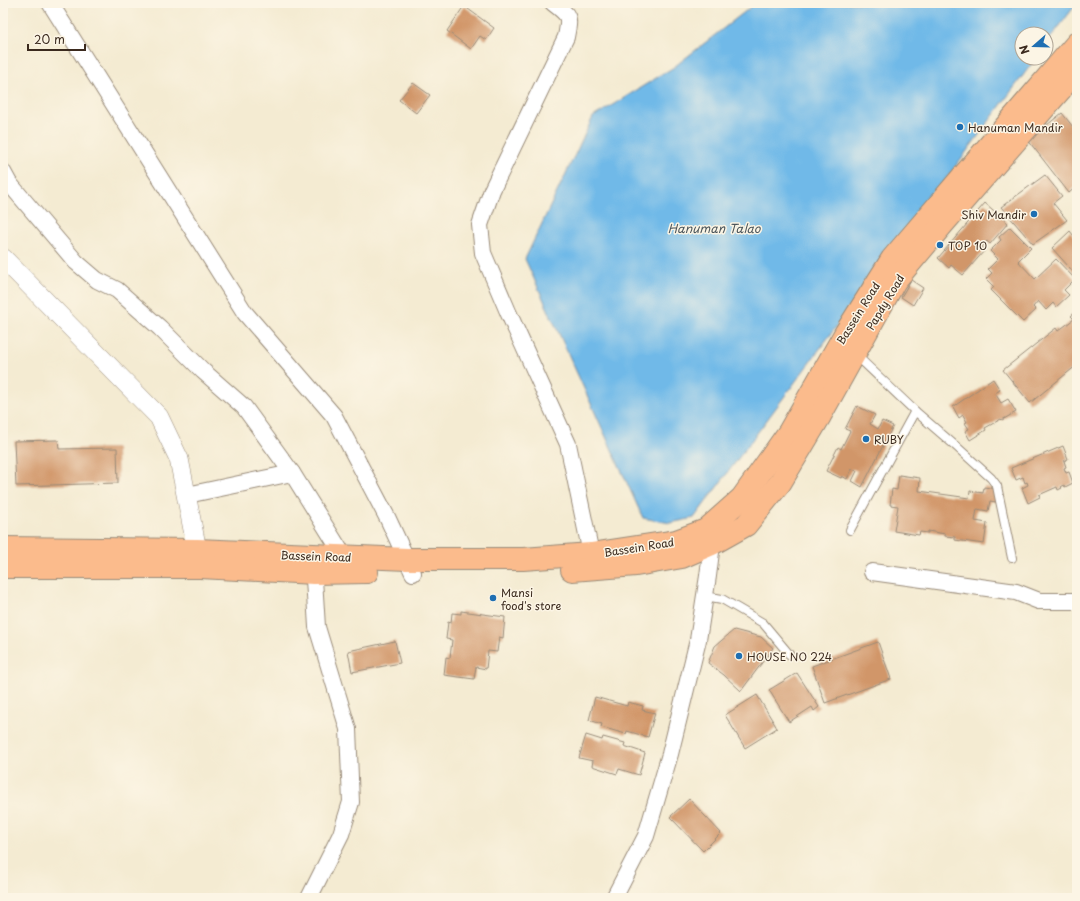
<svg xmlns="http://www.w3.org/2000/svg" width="1080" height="901" font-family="'Playpen Sans',sans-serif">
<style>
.water{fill:#70b9e8;stroke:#567283}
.building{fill:#d19669}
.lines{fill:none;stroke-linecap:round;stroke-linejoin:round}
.service-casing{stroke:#988a78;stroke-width:10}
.minor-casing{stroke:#988a78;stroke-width:18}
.tertiary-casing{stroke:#988a78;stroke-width:20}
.primary-casing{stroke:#988a78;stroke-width:24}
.service{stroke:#fff;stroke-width:8}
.minor{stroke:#fff;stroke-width:16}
.tertiary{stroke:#fff;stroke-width:19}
.primary{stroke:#fbbb8c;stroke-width:22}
.poi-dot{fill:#1f6fb2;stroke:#fcf5e5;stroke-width:1.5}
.labels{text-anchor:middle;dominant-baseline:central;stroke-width:3;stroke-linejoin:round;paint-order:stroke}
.poi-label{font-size:11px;fill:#3b2a1e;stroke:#fcf5e5;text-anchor:start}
.street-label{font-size:11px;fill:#3b2a1e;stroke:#fcf5e5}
.water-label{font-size:12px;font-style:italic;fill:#4b555b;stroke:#fcf5e5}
</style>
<rect width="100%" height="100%" fill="#fcf5e5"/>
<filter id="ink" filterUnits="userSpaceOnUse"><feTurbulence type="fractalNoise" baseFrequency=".025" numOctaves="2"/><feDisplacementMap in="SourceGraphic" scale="8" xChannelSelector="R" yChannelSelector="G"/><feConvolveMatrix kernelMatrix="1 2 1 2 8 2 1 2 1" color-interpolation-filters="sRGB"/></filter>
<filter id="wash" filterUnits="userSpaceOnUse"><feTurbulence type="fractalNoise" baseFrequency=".012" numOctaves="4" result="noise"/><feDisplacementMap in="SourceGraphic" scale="16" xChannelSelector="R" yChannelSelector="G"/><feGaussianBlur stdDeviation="0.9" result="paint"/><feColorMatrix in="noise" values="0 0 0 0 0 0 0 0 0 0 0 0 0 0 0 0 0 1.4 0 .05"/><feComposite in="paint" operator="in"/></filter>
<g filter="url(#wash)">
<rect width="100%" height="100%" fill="#f4ebd2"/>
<path class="water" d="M 756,3 L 1077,3 L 1046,44 L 1046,34 L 1022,34 L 1022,58 L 1036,58 L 694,518 L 670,523 L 643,518 L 525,259 L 593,117 L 674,67 Z"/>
<g id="blocks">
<g class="building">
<path d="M 464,6 L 494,28 L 486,40 L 480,36 L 471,49 L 447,31 Z"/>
<path d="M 413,83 L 430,95 L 416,113 L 399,100 Z"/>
<path d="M 1062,113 L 1077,132 L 1077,186 L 1069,193 L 1024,135 L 1043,121 L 1047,125 Z"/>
<path d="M 1045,175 L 1062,196 L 1053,203 L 1067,220 L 1033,244 L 1001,207 Z"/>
<path d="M 985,203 L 1008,223 L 990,244 L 987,241 L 982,247 L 985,250 L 963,275 L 951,265 L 949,268 L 938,258 Z"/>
<path d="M 1010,227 L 1031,248 L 1018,261 L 1035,279 L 1056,259 L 1075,279 L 1064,290 L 1069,295 L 1056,307 L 1053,303 L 1046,310 L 1038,301 L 1033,307 L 1036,310 L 1023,322 L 991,290 L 994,287 L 986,279 L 992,273 L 988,269 L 998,259 L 990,251 L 1001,240 L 999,237 Z"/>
<path d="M 1070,231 L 1077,240 L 1077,276 L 1052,248 Z"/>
<path d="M 911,280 L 923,288 L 913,305 L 901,297 Z"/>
<path d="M 1077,311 L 1077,365 L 1030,403 L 1003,370 L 1056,328 L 1058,331 L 1074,319 L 1071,316 Z"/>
<path d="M 993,379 L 1000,390 L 995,393 L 1001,403 L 1008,399 L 1016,412 L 1002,420 L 1001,419 L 985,428 L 986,430 L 970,440 L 965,431 L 969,429 L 965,423 L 967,422 L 963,415 L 959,418 L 953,407 Z"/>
<path d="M 857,406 L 875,415 L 870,424 L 878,429 L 882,421 L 893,426 L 862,487 L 852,481 L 857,471 L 852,469 L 847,479 L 842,476 L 841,478 L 826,471 L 838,447 L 841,449 L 850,431 L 845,429 Z"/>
<path d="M 58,440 L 59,449 L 117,448 L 118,483 L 16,486 L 14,441 Z"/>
<path d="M 1063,446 L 1068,459 L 1064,461 L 1066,467 L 1064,468 L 1066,473 L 1069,472 L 1073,483 L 1065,487 L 1064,485 L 1061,487 L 1062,488 L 1058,490 L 1057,487 L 1039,495 L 1040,497 L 1028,503 L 1022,488 L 1028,485 L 1027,482 L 1025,483 L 1023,477 L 1016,480 L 1011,468 Z"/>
<path d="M 899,475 L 920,478 L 919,491 L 969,498 L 970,491 L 983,493 L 984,487 L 997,489 L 996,502 L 990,501 L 988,511 L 977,509 L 975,521 L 987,523 L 984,544 L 955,540 L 955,537 L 945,536 L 945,534 L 928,531 L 928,533 L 920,532 L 919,535 L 894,531 L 898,506 L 890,505 L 892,489 L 897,490 Z"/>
<path d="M 461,611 L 505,617 L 503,638 L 499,637 L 497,652 L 488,651 L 486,669 L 476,667 L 474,679 L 444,675 L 446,657 L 450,658 L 452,640 L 446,639 L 448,622 L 451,623 L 452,613 L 461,614 Z"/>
<path d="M 734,630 L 761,637 L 773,648 L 741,691 L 724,675 L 708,663 L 715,646 Z"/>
<path d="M 395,641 L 400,663 L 352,672 L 348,651 Z"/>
<path d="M 878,642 L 891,679 L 825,703 L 812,666 Z"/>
<path d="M 797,673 L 819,707 L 814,711 L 812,707 L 789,722 L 769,690 Z"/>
<path d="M 757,695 L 777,728 L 745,748 L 725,715 Z"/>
<path d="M 595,697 L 627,706 L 628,702 L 643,706 L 642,710 L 655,713 L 648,737 L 627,731 L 626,734 L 601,727 L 602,724 L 589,720 Z"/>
<path d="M 586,735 L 602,740 L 603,737 L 625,743 L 624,746 L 645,753 L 639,775 L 619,769 L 617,774 L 592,766 L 593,761 L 579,758 Z"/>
<path d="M 689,799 L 721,833 L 703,851 L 670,817 Z"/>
</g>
</g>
</g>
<g filter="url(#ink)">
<use href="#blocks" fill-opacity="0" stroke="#988a78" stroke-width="1"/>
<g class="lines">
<g class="service-casing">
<g id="service">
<path d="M 855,354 L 915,411 L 958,448 L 991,478 L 997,486 L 999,496 L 1012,558"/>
<path d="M 850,530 L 915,411"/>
<path d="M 705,596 L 722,599 L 763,623 L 789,654"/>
</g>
</g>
<g class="minor-casing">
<g id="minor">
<path d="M 50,3 L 245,313 L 334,416 L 388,519 L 413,573"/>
<path d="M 553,3 C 570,16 570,16 566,37 L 492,190 L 480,225 L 483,253 L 509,314 L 568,444 L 593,563"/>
<path d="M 3,172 L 9,183 L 76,262 L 97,280 L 117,290 L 160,328 L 203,371 L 244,407 L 292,473 L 348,563"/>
<path d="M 187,495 L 292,473"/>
<path d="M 872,572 L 1016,592 L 1039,601 L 1077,601"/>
<path d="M 309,898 L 341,834 L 351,802 L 348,729 L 317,627 L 313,563"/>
<path d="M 614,898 L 646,836 L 670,754 L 698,640 L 708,576 L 712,544 L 709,537"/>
</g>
</g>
<g class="tertiary-casing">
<path id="tertiary" d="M 3,258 L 159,417 L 179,459 L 200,565"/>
</g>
<g class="primary-casing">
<g id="primary">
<path d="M 3,548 L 197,550 L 407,559 L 523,559 L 591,554 L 676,541 L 706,530 L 742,498 L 789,432 L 846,332 L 892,259 L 1077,43"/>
<path d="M 3,567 L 200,567 L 314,573 L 367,572"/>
<path d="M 572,570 L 636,565 L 682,557 L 712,544 L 746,525 L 780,483 L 820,416 L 895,281 L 943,224 L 1061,89 L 1077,69"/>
</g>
</g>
<use href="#service" class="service"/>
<use href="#minor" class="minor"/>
<use href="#tertiary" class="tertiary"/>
<use href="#primary" class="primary"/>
</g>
</g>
<g class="poi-dot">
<circle cx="960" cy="127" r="4"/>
<circle cx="1034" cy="214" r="4"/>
<circle cx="940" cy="245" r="4"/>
<circle cx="866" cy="439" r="4"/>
<circle cx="493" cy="598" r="4"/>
<circle cx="739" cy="656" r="4"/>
</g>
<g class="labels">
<g class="poi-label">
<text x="968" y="127">Hanuman Mandir</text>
<text x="1026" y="214" text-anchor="end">Shiv Mandir</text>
<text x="948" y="245">TOP 10</text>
<text x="874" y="439">RUBY</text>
<text x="501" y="592">Mansi<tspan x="501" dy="13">food's store</tspan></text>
<text x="747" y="656">HOUSE NO 224</text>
</g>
<g class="street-label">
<text transform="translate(885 302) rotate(-59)">Papdy Road</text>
<text transform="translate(858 313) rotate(-58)">Bassein Road</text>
<text transform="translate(639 547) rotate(-9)">Bassein Road</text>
<text transform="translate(316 556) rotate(2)">Bassein Road</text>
</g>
<g class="water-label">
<text x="714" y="228">Hanuman Talao</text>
</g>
</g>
<rect width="1080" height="901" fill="none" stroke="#fcf5e5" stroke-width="16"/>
<g transform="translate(1034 46) rotate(250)"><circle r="19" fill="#fcf5e5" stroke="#afa495"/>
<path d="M0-3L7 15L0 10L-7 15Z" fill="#1f6fb2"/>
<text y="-6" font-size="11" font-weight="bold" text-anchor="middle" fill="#3b2a1e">N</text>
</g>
<path d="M28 44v6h57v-6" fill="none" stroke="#3b2a1e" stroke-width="2"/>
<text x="34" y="44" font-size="12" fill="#3b2a1e" stroke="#fcf5e5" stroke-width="3" paint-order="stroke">20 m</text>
</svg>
